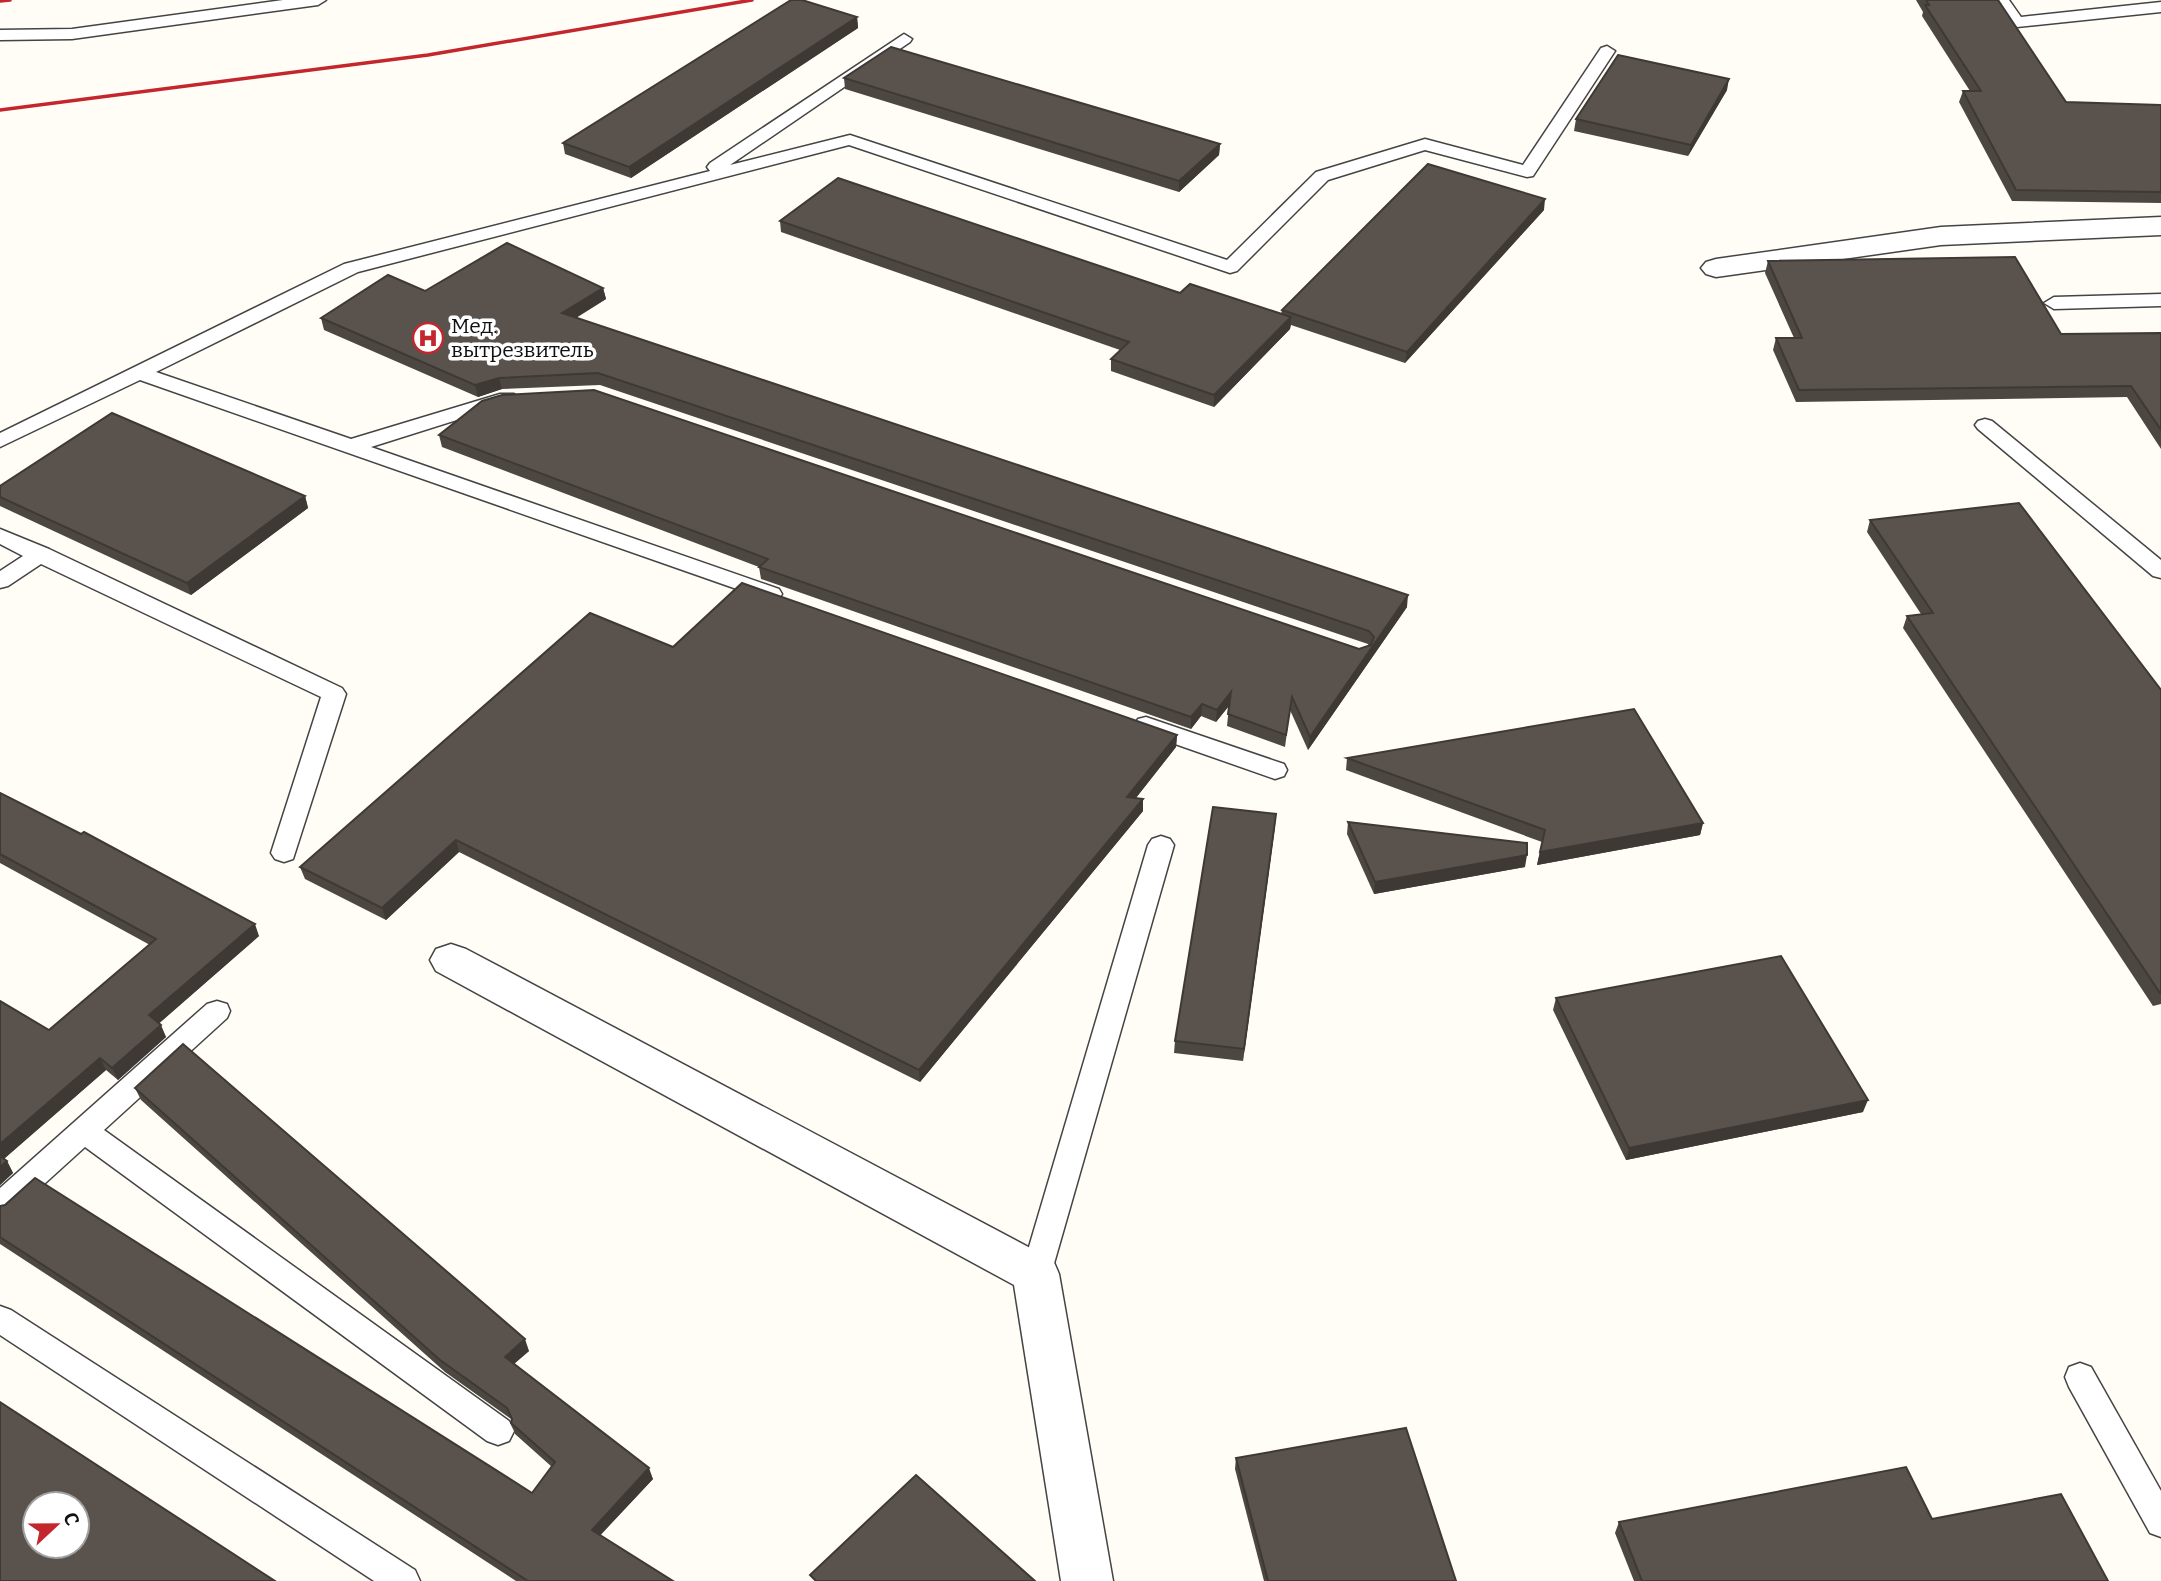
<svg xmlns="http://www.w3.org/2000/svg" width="2161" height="1581" font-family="Bitter,serif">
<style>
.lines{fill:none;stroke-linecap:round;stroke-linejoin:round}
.service-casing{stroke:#444;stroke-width:3}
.minor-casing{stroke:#444;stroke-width:3}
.service{fill:#fff;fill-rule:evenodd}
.minor{fill:#fff;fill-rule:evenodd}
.rail{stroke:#c4262e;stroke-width:3.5}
.wall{fill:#4d4742}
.shaded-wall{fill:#3f3936}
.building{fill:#5a524d;stroke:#3f3936;stroke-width:2;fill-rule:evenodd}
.labels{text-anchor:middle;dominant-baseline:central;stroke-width:7;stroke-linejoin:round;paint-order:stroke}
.far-poi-label{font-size:21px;fill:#111;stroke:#fff;text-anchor:start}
</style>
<rect width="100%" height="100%" fill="#fffdf5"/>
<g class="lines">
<g class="service-casing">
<g id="service">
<path d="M 283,0 L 326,0 L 318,5 L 72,39 L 0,40 L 0,30 L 72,29 Z"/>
<path d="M 1993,0 L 2009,0 L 2021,17 L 2161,2 L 2161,12 L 2017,27 L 2011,25 Z"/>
<path d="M 904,34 L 912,39 L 910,42 L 730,165 L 850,135 L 1227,260 L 1316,172 L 1425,139 L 1523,165 L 1601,48 L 1607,46 L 1615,51 L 1533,176 L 1527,177 L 1425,150 L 1328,180 L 1237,271 L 1230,273 L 849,145 L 358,272 L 156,372 L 351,439 L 500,394 L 514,394 L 517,398 L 514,402 L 371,447 L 779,589 L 782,594 L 779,599 L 771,601 L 140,380 L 0,447 L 0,433 L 344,264 L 710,171 L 707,167 L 710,163 Z"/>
<path d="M 2161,294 L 2161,306 L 2054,309 L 2044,303 L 2054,297 Z"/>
<path d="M 1985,419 L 1992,421 L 2161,560 L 2161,578 L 2153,576 L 1978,429 L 1975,425 L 1978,421 Z"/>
<path d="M 0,529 L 49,549 L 342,688 L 346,694 L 293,859 L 284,862 L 275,859 L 271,853 L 321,697 L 41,564 L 8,586 L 0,588 L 0,571 L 23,556 L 0,544 Z"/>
<path d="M 1146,717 L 1284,764 L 1287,770 L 1284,776 L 1275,779 L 1138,731 L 1134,725 L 1138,719 Z"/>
<path d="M 1161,836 L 1170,839 L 1174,845 L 1051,1274 L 1047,1283 L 1036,1287 L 1025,1283 L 1021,1274 L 1148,845 L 1152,839 Z"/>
<path d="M 217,1001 L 227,1004 L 230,1011 L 227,1018 L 104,1130 L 509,1421 L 514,1431 L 509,1441 L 498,1445 L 487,1441 L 85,1147 L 10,1215 L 0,1218 L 0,1188 L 207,1004 Z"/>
<path d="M 0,1306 L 11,1310 L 415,1570 L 420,1581 L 374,1581 L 0,1335 Z"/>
<path d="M 2080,1363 L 2091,1367 L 2161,1491 L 2161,1537 L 2150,1533 L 2069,1387 L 2065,1377 L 2069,1367 Z"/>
</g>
</g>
<g class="minor-casing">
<g id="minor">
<path d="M 2161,217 L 2161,235 L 1941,245 L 1716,277 L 1706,274 L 1701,268 L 1706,262 L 1716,259 L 1941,227 Z"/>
<path d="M 451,944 L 466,949 L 1053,1260 L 1059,1274 L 1113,1581 L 1061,1581 L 1014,1285 L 436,971 L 430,960 L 436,949 Z"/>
</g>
</g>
<use href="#service" class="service"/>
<use href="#minor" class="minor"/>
<g class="rail">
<path d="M 0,1 L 10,0"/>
<path d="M 0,110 L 428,55 L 752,0"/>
</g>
</g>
<g class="wall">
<path d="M 1916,0 L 1998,0 L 2066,102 L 2161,105 L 2161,203 L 2012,201 L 1959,102 L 1963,91 L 1970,91 L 1922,16 L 1923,12 Z"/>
<path d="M 857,17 L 858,28 L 631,178 L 565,154 L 563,143 Z"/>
<path d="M 844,78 L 1220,144 L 1219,155 L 1179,192 L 845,89 Z"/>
<path d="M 1727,90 L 1688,156 L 1574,131 L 1576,119 Z"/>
<path d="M 1544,210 L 1405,363 L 1291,325 L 1290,329 L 1214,407 L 1111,371 L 1111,359 L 1120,350 L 781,232 L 780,221 L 1180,293 L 1281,314 L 1282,310 Z"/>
<path d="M 1768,261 L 2061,334 L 2161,333 L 2161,449 L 2127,397 L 1796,402 L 1773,350 L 1776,338 L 1794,338 L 1765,273 Z"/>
<path d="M 603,288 L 606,299 L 576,318 L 1407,607 L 1308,750 L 1290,710 L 1285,747 L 1227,726 L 1229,706 L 1216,722 L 1201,716 L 1191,729 L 761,579 L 759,567 L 442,447 L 439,435 L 1359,649 L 1369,646 L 1368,644 L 600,385 L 502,389 L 478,397 L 324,330 L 321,318 L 425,291 Z"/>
<path d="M 0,486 L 305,496 L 308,508 L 191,595 L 0,506 Z"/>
<path d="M 1870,520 L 2161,690 L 2161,1004 L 2153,1006 L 1903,628 L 1907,616 L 1921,614 L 1867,532 Z"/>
<path d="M 673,647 L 1177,735 L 1176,747 L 1136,798 L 1143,799 L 1143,811 L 920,1082 L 459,852 L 386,920 L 305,879 L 300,867 Z"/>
<path d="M 1347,758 L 1703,823 L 1700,835 L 1537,865 L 1542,842 L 1346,770 Z"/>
<path d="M 0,793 L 259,936 L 159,1023 L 166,1037 L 118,1080 L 106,1070 L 4,1159 L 7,1161 L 13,1173 L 0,1185 L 0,1001 L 49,1030 L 150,945 L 0,863 Z"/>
<path d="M 1348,822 L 1525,867 L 1374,894 L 1347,834 Z"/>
<path d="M 1275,826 L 1243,1061 L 1174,1053 L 1175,1041 Z"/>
<path d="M 1556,998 L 1863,1112 L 1626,1160 L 1553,1010 Z"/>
<path d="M 135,1088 L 529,1351 L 514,1364 L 653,1479 L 600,1535 L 673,1581 L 516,1581 L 0,1244 L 0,1206 L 532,1493 L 552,1467 L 515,1434 L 511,1419 L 445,1372 L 141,1100 Z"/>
<path d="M 1236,1458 L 1456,1581 L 1264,1581 L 1235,1469 Z"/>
<path d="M 1932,1519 L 2108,1581 L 1634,1581 L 1615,1533 L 1619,1522 Z"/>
</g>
<g class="shaded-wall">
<path d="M 857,17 L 858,28 L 631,178 L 629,167 Z"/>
<path d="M 1729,79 L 1727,90 L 1688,156 L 1691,145 Z"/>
<path d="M 1220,144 L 1219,155 L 1179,192 L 1179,181 Z"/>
<path d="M 1545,199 L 1544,210 L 1405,363 L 1407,352 Z"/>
<path d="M 603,288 L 606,299 L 564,325 L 562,313 Z"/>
<path d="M 1291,317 L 1290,329 L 1214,407 L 1214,395 Z"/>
<path d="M 499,378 L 502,389 L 478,397 L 475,385 Z"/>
<path d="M 305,496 L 308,508 L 191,595 L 187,583 Z"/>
<path d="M 1408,595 L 1407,607 L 1308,750 L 1310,737 Z"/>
<path d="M 1231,692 L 1230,704 L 1216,722 L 1217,710 Z"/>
<path d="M 1202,704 L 1201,716 L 1191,729 L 1191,717 Z"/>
<path d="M 1177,735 L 1176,747 L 1127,809 L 1127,797 Z"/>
<path d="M 1143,799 L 1143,811 L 920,1082 L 919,1070 Z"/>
<path d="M 1276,814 L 1275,826 L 1243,1061 L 1244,1049 Z"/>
<path d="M 1703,823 L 1700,835 L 1537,865 L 1540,852 Z"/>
<path d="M 456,840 L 459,852 L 386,920 L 382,908 Z"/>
<path d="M 1527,855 L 1525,867 L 1374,894 L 1375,882 Z"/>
<path d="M 255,924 L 259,936 L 155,1027 L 149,1015 Z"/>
<path d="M 161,1025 L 166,1037 L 118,1080 L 112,1068 Z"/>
<path d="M 100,1058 L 106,1070 L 0,1162 L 0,1144 Z"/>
<path d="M 1868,1100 L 1863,1112 L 1626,1160 L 1629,1148 Z"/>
<path d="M 7,1161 L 13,1173 L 0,1185 L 0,1167 Z"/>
<path d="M 525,1339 L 529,1351 L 509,1368 L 505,1357 Z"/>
<path d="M 649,1468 L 653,1479 L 595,1541 L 592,1530 Z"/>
</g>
<g class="building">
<path d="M 791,0 L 802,0 L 857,17 L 629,167 L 563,143 Z"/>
<path d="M 1926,0 L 1998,0 L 2066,102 L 2161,105 L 2161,192 L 2016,190 L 1963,91 L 1981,91 L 1925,5 L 1929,5 Z"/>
<path d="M 891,47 L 1220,144 L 1179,181 L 844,78 Z"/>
<path d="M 1618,55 L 1729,79 L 1691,145 L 1576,119 Z"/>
<path d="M 1428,164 L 1545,199 L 1407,352 L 1282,310 Z"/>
<path d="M 838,178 L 1180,293 L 1190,284 L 1291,317 L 1214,395 L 1111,359 L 1129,342 L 780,221 Z"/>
<path d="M 507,243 L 603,288 L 562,313 L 1408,595 L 1310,737 L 1292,697 L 1286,735 L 1228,714 L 1231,692 L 1217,710 L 1202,704 L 1191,717 L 759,567 L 768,559 L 439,435 L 482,401 L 502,395 L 594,390 L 1359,649 L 1371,645 L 1374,637 L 1369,631 L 598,373 L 499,378 L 475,385 L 321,318 L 388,275 L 425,291 Z"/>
<path d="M 2015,257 L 2061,334 L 2161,333 L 2161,430 L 2131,386 L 1799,390 L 1776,338 L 1802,338 L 1768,261 Z"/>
<path d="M 112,413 L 305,496 L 187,583 L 0,497 L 0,486 Z"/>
<path d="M 2019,503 L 2161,690 L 2161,993 L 2160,993 L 1907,616 L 1933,613 L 1870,520 Z"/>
<path d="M 742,583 L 1177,735 L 1127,797 L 1143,799 L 919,1070 L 456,840 L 382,908 L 300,867 L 590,613 L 673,647 Z"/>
<path d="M 1634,709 L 1703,823 L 1540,852 L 1545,830 L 1347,758 Z"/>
<path d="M 0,793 L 81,834 L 84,832 L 255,924 L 149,1015 L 161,1025 L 112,1068 L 100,1058 L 0,1144 L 0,1001 L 49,1030 L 156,939 L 0,854 Z"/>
<path d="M 1213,807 L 1276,814 L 1244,1049 L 1175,1041 Z"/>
<path d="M 1348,822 L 1527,843 L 1527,855 L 1375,882 Z"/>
<path d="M 1781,956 L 1868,1100 L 1629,1148 L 1556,998 Z"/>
<path d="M 183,1044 L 525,1339 L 505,1357 L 649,1468 L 592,1530 L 673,1581 L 528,1581 L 0,1237 L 0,1206 L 5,1205 L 35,1178 L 532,1493 L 555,1462 L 511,1423 L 512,1419 L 507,1408 L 440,1360 L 135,1088 Z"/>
<path d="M 0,1156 L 7,1161 L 0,1167 Z"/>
<path d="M 0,1402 L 275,1581 L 0,1581 ZM 35,1504 L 77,1504 L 77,1546 L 35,1546 Z"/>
<path d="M 1406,1428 L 1456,1581 L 1268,1581 L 1236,1458 Z"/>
<path d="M 1906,1467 L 1932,1519 L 2061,1494 L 2108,1581 L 1642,1581 L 1619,1522 Z"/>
<path d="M 916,1475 L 1035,1581 L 816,1581 L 810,1575 Z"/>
</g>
<defs>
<g id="hospital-ring" transform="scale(1.575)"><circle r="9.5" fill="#fff" stroke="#c4262e" stroke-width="1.5"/><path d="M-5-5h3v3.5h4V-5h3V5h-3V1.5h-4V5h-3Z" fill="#c4262e"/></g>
</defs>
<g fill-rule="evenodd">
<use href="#hospital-ring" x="428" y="338"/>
</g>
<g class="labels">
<g class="far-poi-label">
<text x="451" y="326">Мед.<tspan x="451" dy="24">вытрезвитель</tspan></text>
</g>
</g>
<g transform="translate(56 1525) rotate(68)"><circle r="33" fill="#ffffff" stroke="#a0a0a0" stroke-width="2"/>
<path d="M0-5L12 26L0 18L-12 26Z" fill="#c4262e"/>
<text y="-10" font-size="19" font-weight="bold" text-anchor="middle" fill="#111111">С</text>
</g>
</svg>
